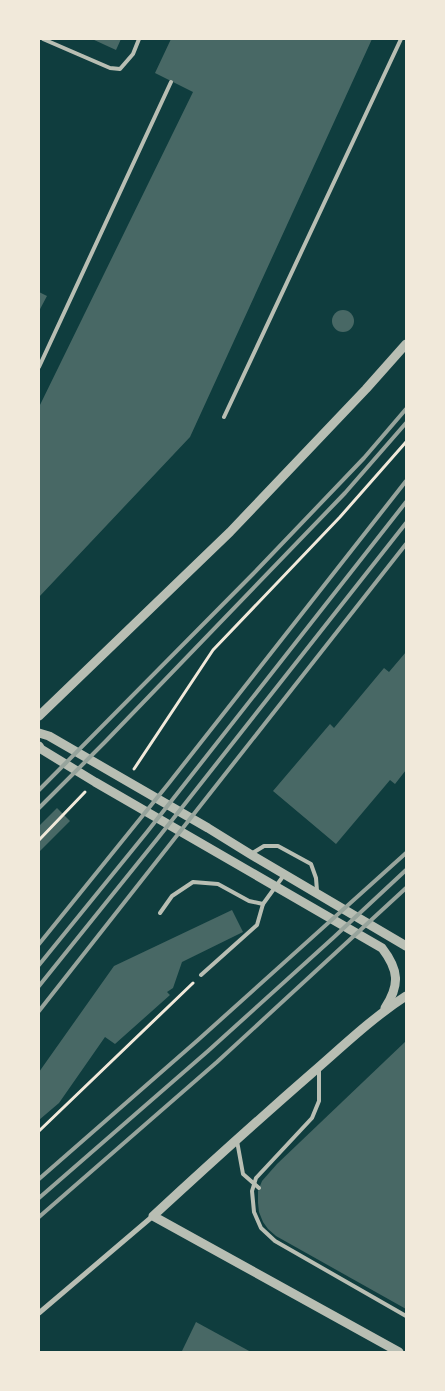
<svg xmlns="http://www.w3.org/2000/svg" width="445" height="1391" font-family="Mulish,sans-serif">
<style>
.building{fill:#486865}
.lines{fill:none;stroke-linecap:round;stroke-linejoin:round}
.path{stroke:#f1e9da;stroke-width:3}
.service{stroke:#b8beb3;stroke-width:4}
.minor{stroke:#b8beb3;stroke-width:5}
.tertiary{stroke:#b8beb3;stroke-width:9}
.rail{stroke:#97a49c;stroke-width:4}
</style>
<rect width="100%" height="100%" fill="#0f3d3e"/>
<g class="building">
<path d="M 92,39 L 121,39 L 116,50 Z"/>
<path d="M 171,39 L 372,39 L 190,437 L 39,597 L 39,407 L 193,92 L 155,73 Z"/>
<path d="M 39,292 L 47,296 L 39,311 Z"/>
<circle cx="343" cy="321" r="11"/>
<path d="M 406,652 L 406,770 L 395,784 L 390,780 L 336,844 L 273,791 L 330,724 L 334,728 L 384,668 L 389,672 Z"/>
<path d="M 57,808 L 70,821 L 39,852 L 39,826 Z"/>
<path d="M 232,910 L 243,932 L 182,962 L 173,988 L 167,992 L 170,995 L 115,1044 L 105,1037 L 59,1103 L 39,1120 L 39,1072 L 114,966 Z"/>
<path d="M 406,1041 L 406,1309 L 276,1236 L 268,1229 L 263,1222 L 259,1212 L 258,1203 L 258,1191 L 262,1181 L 277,1164 Z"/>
<path d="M 196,1322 L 251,1352 L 184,1352 L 182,1351 Z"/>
</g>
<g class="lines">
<g class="path">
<path d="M 134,769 L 213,650 L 340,517 L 406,442"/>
<path d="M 39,840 L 85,792"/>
<path d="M 39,1131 L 193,983"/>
</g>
<g class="service">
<path d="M 43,39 L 110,68 L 120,69 L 133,54 L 139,39"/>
<path d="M 39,367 L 171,82"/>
<path d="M 224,417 L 401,39"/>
<path d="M 251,854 L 264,846 L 278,846 L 311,864 L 316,878 L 317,891"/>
<path d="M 160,913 L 172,896 L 193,882 L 218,884 L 249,901 L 263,904"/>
<path d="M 201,975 L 257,925 L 263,904 L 284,875"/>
<path d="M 319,1069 L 319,1101 L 312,1118 L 256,1178 L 252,1191 L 254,1212 L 261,1228 L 275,1241 L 406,1316"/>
<path d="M 237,1141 L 243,1174 L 259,1188"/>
</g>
<path class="minor" d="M 39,1313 L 153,1216"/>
<g class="tertiary">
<path d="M 39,716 L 230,532 L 366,389 L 406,344"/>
<path d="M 39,733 L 49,736 L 208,828 L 250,854 L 406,946"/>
<path d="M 39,746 L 41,749 L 95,782 L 382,948 C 399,970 400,985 385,1008"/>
<path d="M 399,1352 L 153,1216 C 205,1168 258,1120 312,1073 C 342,1047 372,1018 406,996"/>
</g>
<g class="rail">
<path d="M 39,790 L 253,574 L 364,458 L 406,409"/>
<path d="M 39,808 L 105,742 L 345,493 L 406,423"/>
<path d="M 39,944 L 169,783 L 406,481"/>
<path d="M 39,965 L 147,832 L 406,502"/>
<path d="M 39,986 L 158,838 L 406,523"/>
<path d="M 39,1011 L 406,544"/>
<path d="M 39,1179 L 198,1040 L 406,853"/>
<path d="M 39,1198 L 208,1051 L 333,938 L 406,870"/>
<path d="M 39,1217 L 217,1062 L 406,888"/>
</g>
</g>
<rect width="445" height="1391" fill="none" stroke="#f1e9da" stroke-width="80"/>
</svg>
